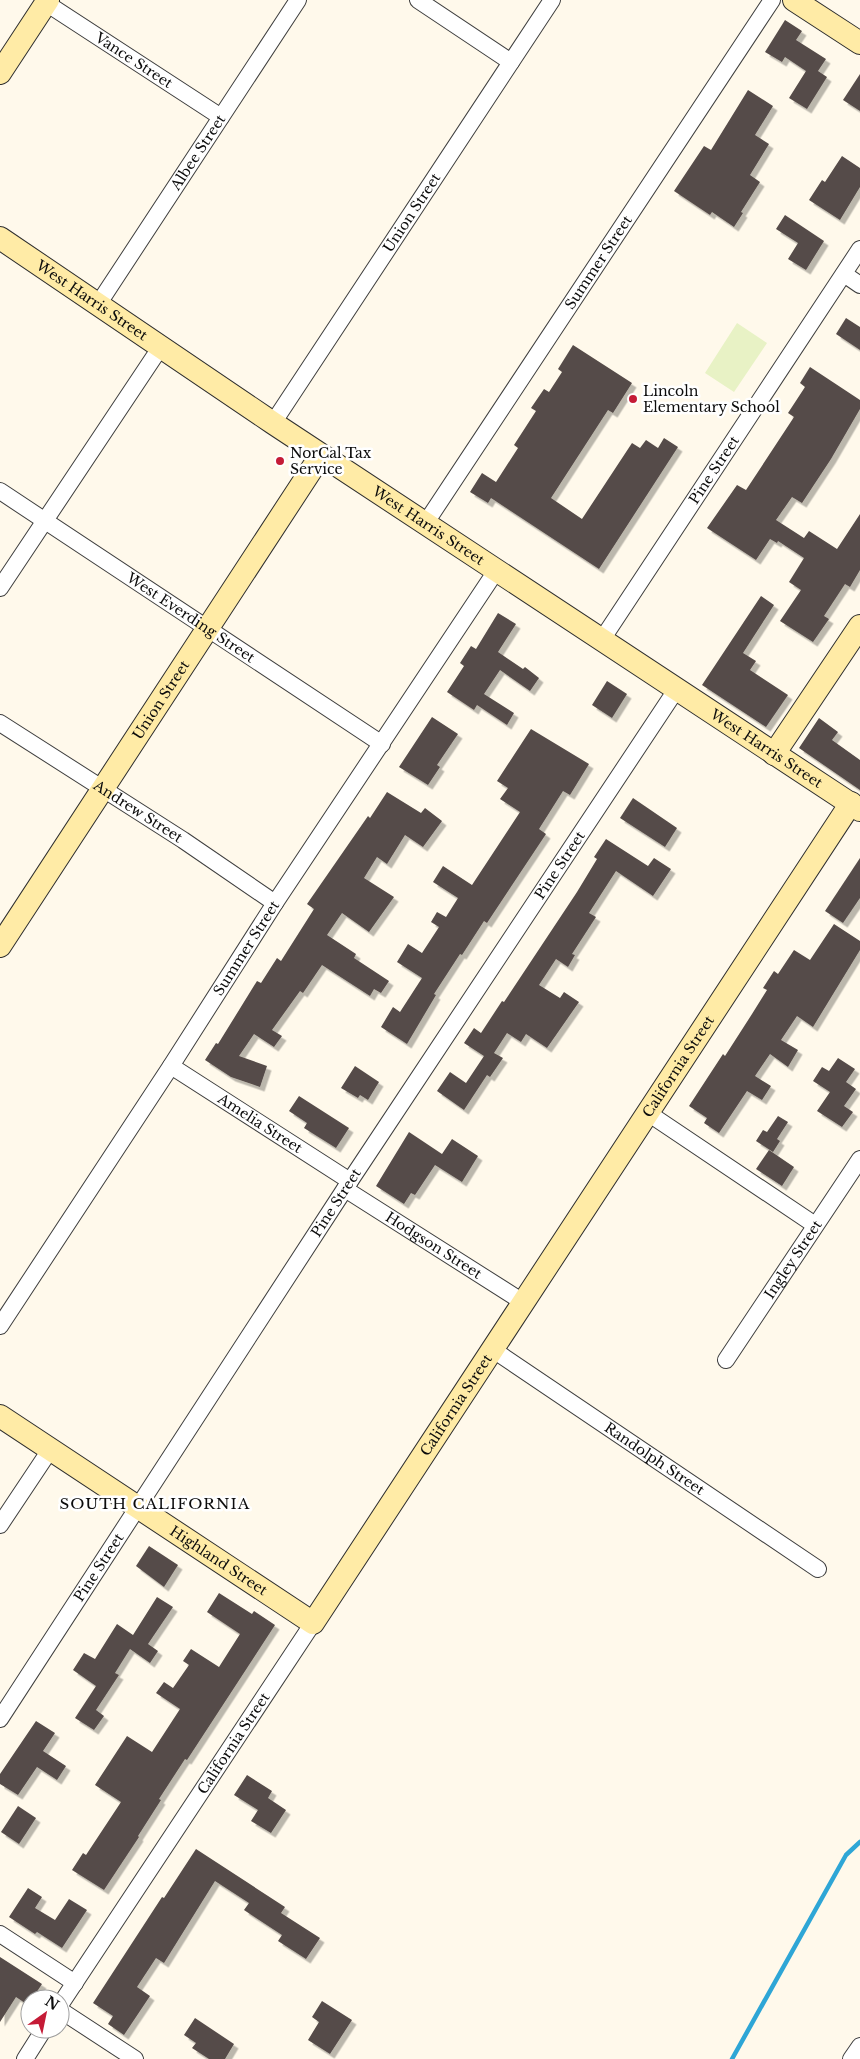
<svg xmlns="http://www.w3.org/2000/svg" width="860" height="2059" font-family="'Libre Baskerville',serif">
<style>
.pitch{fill:#e8f2c5}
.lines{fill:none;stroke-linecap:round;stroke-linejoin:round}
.stream{stroke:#2ea6d6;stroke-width:4.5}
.building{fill:#554b48;filter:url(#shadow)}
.street-casing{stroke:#3f3f3f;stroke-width:18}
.secondary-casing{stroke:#2e2e2e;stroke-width:24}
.street{stroke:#fff;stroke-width:16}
.secondary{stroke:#ffeba6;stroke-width:22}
.poi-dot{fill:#c51b36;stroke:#fff;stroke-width:2}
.labels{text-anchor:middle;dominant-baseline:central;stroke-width:5;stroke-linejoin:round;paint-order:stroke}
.street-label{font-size:14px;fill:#0c0c0c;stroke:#fff}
.poi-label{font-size:14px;fill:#0c0c0c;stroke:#fff;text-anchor:start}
.neighbourhood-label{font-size:15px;letter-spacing:1px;fill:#0c0c0c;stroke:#fff}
</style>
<defs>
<filter id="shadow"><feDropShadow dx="4.5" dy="4.5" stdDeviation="0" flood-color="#0004"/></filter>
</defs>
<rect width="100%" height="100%" fill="#fff9eb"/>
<path class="pitch" d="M 737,323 L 767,343 L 734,392 L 705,373 Z"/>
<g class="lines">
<path class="stream" d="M 732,2059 L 846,1855 L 860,1842"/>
</g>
<g class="building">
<path d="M 785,20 L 802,31 L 796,40 L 826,59 L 818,71 L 827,77 L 807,109 L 789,98 L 806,71 L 785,57 L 782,62 L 765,52 Z"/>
<path d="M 860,74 L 860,111 L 843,100 Z"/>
<path d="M 748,90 L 773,106 L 755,135 L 769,144 L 750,175 L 760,182 L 741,212 L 743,213 L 734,227 L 712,212 L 710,215 L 674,191 L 704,146 L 711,150 Z"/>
<path d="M 842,156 L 860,168 L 860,187 L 840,220 L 809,200 L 822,180 L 825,182 Z"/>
<path d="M 785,215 L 824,241 L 806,270 L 788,259 L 798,243 L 776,229 Z"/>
<path d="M 846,318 L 860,327 L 860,350 L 836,334 Z"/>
<path d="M 573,345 L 632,383 L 613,413 L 608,410 L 551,498 L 582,519 L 632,443 L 640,448 L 646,440 L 658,448 L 664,438 L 678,447 L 599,569 L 491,498 L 488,503 L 470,492 L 482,473 L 496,482 L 518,448 L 514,445 L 536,411 L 531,408 L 544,389 L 549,392 L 562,372 L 558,369 Z"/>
<path d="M 810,367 L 860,400 L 860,409 L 831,459 L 802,503 L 792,497 L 776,520 L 804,538 L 809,531 L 837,549 L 860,514 L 860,570 L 850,587 L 845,584 L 824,616 L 829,619 L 813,642 L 780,621 L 801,590 L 789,582 L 804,558 L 778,541 L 777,543 L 770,539 L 756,560 L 707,528 L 737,485 L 746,490 L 794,417 L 788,413 L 805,387 L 800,383 Z"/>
<path d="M 761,596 L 774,605 L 743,653 L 756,661 L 750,670 L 788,695 L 766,727 L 702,685 Z"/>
<path d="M 498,613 L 516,624 L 498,652 L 523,669 L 525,667 L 539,678 L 530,691 L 500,670 L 484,694 L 514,713 L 507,725 L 477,705 L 474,710 L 447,692 L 464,666 L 460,663 L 471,646 L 476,649 Z"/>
<path d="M 607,681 L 627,694 L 612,718 L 592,705 Z"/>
<path d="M 432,717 L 458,734 L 437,765 L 440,767 L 428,785 L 399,767 Z"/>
<path d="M 819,718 L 838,732 L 832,740 L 860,760 L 860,790 L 799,748 Z"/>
<path d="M 531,729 L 589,764 L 570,795 L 563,791 L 539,829 L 546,834 L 487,923 L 484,921 L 462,955 L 460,954 L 434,994 L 436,995 L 407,1044 L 381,1027 L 393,1007 L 400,1012 L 422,978 L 397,962 L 408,944 L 422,953 L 439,927 L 431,922 L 437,912 L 446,917 L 458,898 L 433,882 L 443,866 L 472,885 L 520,812 L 500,799 L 508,788 L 497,781 Z"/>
<path d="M 387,792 L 421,813 L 425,808 L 442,821 L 423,847 L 405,835 L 387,864 L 377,857 L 364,878 L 394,897 L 369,932 L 342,913 L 327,935 L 356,954 L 354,958 L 389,981 L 381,993 L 374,989 L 370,996 L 322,965 L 303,993 L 300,991 L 272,1030 L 282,1036 L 274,1047 L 254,1034 L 239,1056 L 267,1066 L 260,1087 L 231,1077 L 205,1060 L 216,1043 L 218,1044 L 257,981 L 261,983 L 277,958 L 281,961 L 314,909 L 307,904 L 368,816 L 370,818 Z"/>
<path d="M 633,798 L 677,828 L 665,847 L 620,818 Z"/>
<path d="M 606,839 L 648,866 L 654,858 L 671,869 L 653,896 L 616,871 L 589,913 L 596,917 L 572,954 L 575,955 L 568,967 L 556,959 L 539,985 L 560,998 L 564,992 L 579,1002 L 547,1048 L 526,1034 L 521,1042 L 507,1033 L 494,1053 L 503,1058 L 490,1077 L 487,1075 L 464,1110 L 437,1091 L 450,1072 L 466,1083 L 484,1056 L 464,1043 L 474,1028 L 481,1033 L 502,1001 L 504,1002 L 577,892 L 597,859 L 594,857 Z"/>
<path d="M 860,858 L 860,898 L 843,923 L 825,911 Z"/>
<path d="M 834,924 L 860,941 L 860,950 L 813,1027 L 797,1016 L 781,1040 L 798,1050 L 788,1067 L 770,1054 L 755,1076 L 771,1086 L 762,1100 L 747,1091 L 719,1133 L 704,1123 L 707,1118 L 689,1106 L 723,1054 L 725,1056 L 752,1014 L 767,990 L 763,988 L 774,971 L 778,974 L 794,950 L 810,960 Z"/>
<path d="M 838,1058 L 855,1069 L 846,1082 L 856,1089 L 844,1106 L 853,1112 L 842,1127 L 817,1111 L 830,1092 L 813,1081 L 822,1067 L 829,1071 Z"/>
<path d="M 355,1066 L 379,1082 L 368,1100 L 360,1095 L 358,1098 L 341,1088 Z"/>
<path d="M 299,1096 L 349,1128 L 336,1148 L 304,1128 L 307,1123 L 289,1111 Z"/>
<path d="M 778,1116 L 788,1122 L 777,1139 L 780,1141 L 773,1152 L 756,1141 L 763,1130 L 767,1132 Z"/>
<path d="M 409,1132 L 442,1154 L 452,1139 L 478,1156 L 462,1182 L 435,1165 L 415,1195 L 411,1193 L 404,1204 L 376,1186 Z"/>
<path d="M 769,1150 L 794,1167 L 782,1186 L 756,1169 Z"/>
<path d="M 149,1546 L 178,1565 L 164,1587 L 136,1566 Z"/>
<path d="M 219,1593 L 252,1614 L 254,1611 L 275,1625 L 187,1760 L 185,1759 L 159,1799 L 161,1800 L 138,1836 L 139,1837 L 104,1890 L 72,1870 L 83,1853 L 86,1855 L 121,1802 L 95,1785 L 127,1736 L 152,1752 L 180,1709 L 156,1693 L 164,1682 L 173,1688 L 189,1665 L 183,1661 L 191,1649 L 219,1667 L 240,1634 L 207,1612 Z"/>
<path d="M 157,1597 L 173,1607 L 148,1644 L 158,1651 L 150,1663 L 130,1649 L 115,1673 L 119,1675 L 96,1710 L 104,1716 L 94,1730 L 75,1718 L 96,1686 L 73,1670 L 84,1653 L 95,1659 L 117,1624 L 133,1635 Z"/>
<path d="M 36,1721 L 55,1733 L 43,1751 L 66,1766 L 57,1780 L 37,1767 L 18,1795 L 0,1784 L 0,1774 Z"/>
<path d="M 247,1775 L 272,1791 L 268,1798 L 286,1810 L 271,1833 L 251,1821 L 258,1810 L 234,1795 Z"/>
<path d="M 18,1806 L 36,1818 L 19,1844 L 1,1832 Z"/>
<path d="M 196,1849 L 285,1907 L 281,1913 L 320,1938 L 306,1959 L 278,1941 L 282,1935 L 244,1910 L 249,1903 L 215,1881 L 164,1963 L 156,1958 L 137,1987 L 150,1996 L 124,2035 L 108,2024 L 113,2016 L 93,2003 L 162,1897 L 164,1898 Z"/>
<path d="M 28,1888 L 42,1897 L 35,1908 L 55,1920 L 69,1899 L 87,1910 L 62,1948 L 37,1932 L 35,1934 L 9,1917 Z"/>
<path d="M 0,1957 L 42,1984 L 32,1999 L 30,1999 L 28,2005 L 16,1997 L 0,2022 Z"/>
<path d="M 322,2001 L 352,2020 L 330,2054 L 308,2040 L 319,2022 L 312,2017 Z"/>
<path d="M 195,2018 L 234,2044 L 225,2059 L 209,2059 L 192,2048 L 196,2043 L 184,2035 Z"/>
</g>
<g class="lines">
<g class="street-casing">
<g id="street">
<path d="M 418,0 L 511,62"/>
<path id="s1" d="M 46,3 L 221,117"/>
<path d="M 844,274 L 860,285"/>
<path id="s2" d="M 97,306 L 298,0"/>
<path id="s3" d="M 273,423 L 552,0"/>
<path id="s4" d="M 0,491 L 382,744"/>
<path id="s5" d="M 425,524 L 772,0"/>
<path d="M 0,588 L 160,348"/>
<path id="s6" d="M 601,641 L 860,249"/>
<path id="s7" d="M 0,723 L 183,840 L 275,903"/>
<path id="s8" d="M 171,1066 L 350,1181"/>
<path d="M 648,1113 L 815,1225"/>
<path id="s9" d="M 345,1189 L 523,1302"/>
<path id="s10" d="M 0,1326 L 171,1066 L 275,903 L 496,571"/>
<path id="s11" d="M 492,1349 L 818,1569"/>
<path id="s12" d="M 726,1360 L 860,1159"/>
<path d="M 0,1525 L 50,1450"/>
<path id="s13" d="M 0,1719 L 350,1181 L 676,690"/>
<path d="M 0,1934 L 75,1983"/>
<path id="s14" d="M 60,2005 L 313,1623"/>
<path d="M 60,2010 L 135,2059"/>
<path d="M 25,2059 L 44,2029"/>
<path d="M 851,2059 L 860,2046"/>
</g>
</g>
<g class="secondary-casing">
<g id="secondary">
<path d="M 794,0 L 860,43"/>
<path d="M 0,73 L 48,0"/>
<path id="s15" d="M 0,238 L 273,423 L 860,810"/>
<path d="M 774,754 L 860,626"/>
<path id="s16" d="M 0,946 L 321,455"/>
<path id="s17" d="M 0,1416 L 313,1623 L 851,803"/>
</g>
</g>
<use href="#street" class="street"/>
<use href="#secondary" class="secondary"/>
</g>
<g class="poi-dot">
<circle cx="633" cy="399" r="5"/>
<circle cx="280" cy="461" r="5"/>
</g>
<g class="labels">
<g class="street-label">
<text stroke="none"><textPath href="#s1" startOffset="105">Vance Street</textPath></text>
<text stroke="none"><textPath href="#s2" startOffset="184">Albee Street</textPath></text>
<text stroke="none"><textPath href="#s3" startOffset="252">Union Street</textPath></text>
<text stroke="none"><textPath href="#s5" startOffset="314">Summer Street</textPath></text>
<text stroke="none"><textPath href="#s15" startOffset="111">West Harris Street</textPath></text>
<text stroke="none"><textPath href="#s6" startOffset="205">Pine Street</textPath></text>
<text stroke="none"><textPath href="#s15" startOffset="516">West Harris Street</textPath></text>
<text stroke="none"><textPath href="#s4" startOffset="229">West Everding Street</textPath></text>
<text stroke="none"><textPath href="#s16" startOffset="294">Union Street</textPath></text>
<text stroke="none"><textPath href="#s15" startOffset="921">West Harris Street</textPath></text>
<text stroke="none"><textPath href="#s7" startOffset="164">Andrew Street</textPath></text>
<text stroke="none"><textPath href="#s13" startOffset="1021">Pine Street</textPath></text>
<text stroke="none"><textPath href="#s10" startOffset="451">Summer Street</textPath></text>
<text stroke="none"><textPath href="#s17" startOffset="1041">California Street</textPath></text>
<text stroke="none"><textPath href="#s8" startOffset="106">Amelia Street</textPath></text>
<text stroke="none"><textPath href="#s13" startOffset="616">Pine Street</textPath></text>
<text stroke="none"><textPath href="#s9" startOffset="105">Hodgson Street</textPath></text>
<text stroke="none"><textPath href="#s12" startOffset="121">Ingley Street</textPath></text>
<text stroke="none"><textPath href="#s17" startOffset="636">California Street</textPath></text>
<text stroke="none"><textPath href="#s11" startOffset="196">Randolph Street</textPath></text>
<text stroke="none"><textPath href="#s17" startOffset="262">Highland Street</textPath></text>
<text stroke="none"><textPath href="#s13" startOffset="181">Pine Street</textPath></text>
<text stroke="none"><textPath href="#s14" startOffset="314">California Street</textPath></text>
</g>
<g class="poi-label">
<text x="643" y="391">Lincoln<tspan x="643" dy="16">Elementary School</tspan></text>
<text x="290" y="453">NorCal Tax<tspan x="290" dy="16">Service</tspan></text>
</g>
<g class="neighbourhood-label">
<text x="155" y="1503">SOUTH CALIFORNIA</text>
</g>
</g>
<g transform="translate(45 2014) rotate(33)"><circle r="24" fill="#ffffff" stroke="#9e9e9e"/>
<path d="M0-4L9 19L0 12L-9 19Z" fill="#c51b36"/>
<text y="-8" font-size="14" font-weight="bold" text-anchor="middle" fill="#0c0c0c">N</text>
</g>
</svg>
